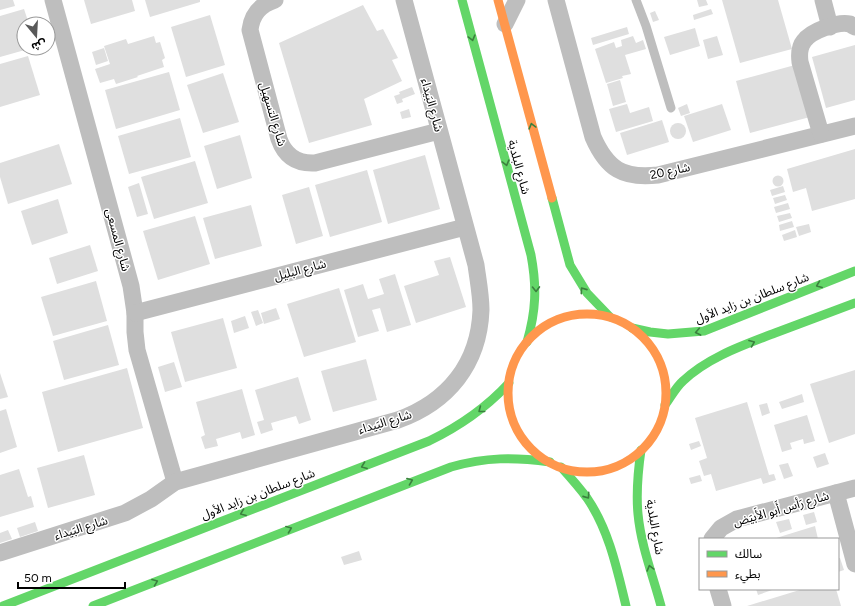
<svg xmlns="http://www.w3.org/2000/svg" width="855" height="606" font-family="Figtree,'Noto Sans Arabic',sans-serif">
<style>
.building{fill:#dfdfdf}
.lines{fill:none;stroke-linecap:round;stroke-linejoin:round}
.lane{stroke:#bebebe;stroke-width:9}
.street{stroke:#bebebe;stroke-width:17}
.fast{stroke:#63d668;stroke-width:9}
.slow{stroke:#ff974d;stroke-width:9}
.oneway{stroke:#3b803e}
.labels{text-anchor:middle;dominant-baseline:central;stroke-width:3;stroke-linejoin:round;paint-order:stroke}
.street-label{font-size:12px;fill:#000;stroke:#fff}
</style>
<rect width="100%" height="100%" fill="#fff"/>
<g class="building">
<path d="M 0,0 L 13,0 L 15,6 L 0,10 Z"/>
<path d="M 84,0 L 132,0 L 135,11 L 91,24 Z"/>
<path d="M 145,0 L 200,0 L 200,2 L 150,17 Z"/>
<path d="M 697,0 L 706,0 L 708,5 L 699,7 Z"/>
<path d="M 722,0 L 778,0 L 792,49 L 740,63 Z"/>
<path d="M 363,5 L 377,31 L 383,29 L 398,58 L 392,60 L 402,81 L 364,99 L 372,125 L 309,143 L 279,43 Z"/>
<path d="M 24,9 L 29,24 L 24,24 L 24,48 L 32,48 L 0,57 L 0,16 Z"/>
<path d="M 711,9 L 713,14 L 694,20 L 693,15 Z"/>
<path d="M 655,11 L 659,20 L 653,22 L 650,13 Z"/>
<path d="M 210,15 L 225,65 L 186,77 L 171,27 Z"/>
<path d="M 627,27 L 629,34 L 593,45 L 591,38 Z"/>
<path d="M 695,28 L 700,46 L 670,55 L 664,37 Z"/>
<path d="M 154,36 L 156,43 L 160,42 L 165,58 L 162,60 L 164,67 L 137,76 L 138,77 L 116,84 L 114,79 L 100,83 L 95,69 L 110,64 L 104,46 L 126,39 L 128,44 Z"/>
<path d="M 633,36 L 636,43 L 643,40 L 646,49 L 625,55 L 631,74 L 622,76 L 623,78 L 606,83 L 595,49 L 614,42 L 616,48 L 622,46 L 621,40 Z"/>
<path d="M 717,36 L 723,55 L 708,59 L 703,40 Z"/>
<path d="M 855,45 L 855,100 L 826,108 L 812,57 Z"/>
<path d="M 104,48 L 108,61 L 96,65 L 92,52 Z"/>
<path d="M 28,56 L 40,95 L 0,107 L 0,64 Z"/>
<path d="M 795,65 L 810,117 L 750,133 L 736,81 Z"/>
<path d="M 169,72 L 180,110 L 116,129 L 105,90 Z"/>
<path d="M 223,73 L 239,122 L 203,133 L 187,85 Z"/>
<path d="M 620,80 L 626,102 L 613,106 L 607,84 Z"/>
<path d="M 412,87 L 415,94 L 402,99 L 403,102 L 397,104 L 394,96 L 400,94 L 399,92 Z"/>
<path d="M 627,104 L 630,113 L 649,107 L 653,121 L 616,132 L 609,109 Z"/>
<path d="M 687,104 L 690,113 L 681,116 L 678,108 Z"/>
<path d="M 722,104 L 731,130 L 693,142 L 684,116 Z"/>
<path d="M 409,109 L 411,117 L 402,119 L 400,112 Z"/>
<path d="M 180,118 L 191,157 L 129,174 L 118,136 Z"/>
<path d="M 662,120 L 669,142 L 627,155 L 620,133 Z"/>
<circle cx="678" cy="131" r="8"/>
<path d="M 240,135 L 252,178 L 217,189 L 204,146 Z"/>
<path d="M 59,144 L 72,184 L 8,204 L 0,177 L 0,163 Z"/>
<path d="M 855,149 L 855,199 L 812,211 L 806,188 L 793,192 L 787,169 Z"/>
<path d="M 425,155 L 440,209 L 388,224 L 373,170 Z"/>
<path d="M 195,161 L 208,203 L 154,219 L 141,177 Z"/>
<path d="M 367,170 L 382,222 L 330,237 L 315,185 Z"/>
<circle cx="778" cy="181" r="5.5"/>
<path d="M 139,183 L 148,214 L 137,217 L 128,187 Z"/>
<path d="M 783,186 L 785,192 L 772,196 L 770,190 Z"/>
<path d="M 309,187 L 323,236 L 296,244 L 282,195 Z"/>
<path d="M 785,195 L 787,200 L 775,204 L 773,198 Z"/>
<path d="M 58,199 L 68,233 L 32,245 L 21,211 Z"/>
<path d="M 788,203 L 790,209 L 776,213 L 774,207 Z"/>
<path d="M 251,205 L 262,246 L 215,259 L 203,218 Z"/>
<path d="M 790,213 L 792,218 L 779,222 L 777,216 Z"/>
<path d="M 195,216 L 210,264 L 158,280 L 143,231 Z"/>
<path d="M 792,221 L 794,227 L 780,231 L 779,225 Z"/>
<path d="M 809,224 L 811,232 L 799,236 L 796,227 Z"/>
<path d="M 795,230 L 797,237 L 784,241 L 782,235 Z"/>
<path d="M 90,245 L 98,271 L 57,284 L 49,258 Z"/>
<path d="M 450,257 L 466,307 L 416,323 L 404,286 L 439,275 L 434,261 Z"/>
<path d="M 395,274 L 411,325 L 387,332 L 380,308 L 372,310 L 379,331 L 358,337 L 344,290 L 363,284 L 368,299 L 384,294 L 379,279 Z"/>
<path d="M 96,281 L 107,321 L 53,336 L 41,297 Z"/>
<path d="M 339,288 L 356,342 L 304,357 L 287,304 Z"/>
<path d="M 276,308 L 280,319 L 264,324 L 261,313 Z"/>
<path d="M 258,310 L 263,323 L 256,326 L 251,312 Z"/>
<path d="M 245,316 L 249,328 L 234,333 L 231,321 Z"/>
<path d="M 223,318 L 237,368 L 185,382 L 171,332 Z"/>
<path d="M 108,325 L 119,365 L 64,380 L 53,341 Z"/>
<path d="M 366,359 L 377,400 L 333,412 L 321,371 Z"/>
<path d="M 174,362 L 182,387 L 165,392 L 158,367 Z"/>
<path d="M 127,368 L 143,428 L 58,452 L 42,392 Z"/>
<path d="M 855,370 L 855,434 L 829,443 L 810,384 Z"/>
<path d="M 0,373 L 8,397 L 0,399 Z"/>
<path d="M 298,377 L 311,420 L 299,424 L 296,416 L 271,423 L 273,430 L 261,434 L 257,422 L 264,420 L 255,390 Z"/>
<path d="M 242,389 L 255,435 L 242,439 L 240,432 L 216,439 L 218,446 L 205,449 L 201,437 L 205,435 L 196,402 Z"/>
<path d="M 802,394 L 804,402 L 782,409 L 779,402 Z"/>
<path d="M 747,402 L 769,475 L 774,474 L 776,480 L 763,484 L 761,478 L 716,491 L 711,474 L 704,476 L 699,461 L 707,458 L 695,418 Z"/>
<path d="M 767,403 L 770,413 L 762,416 L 759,405 Z"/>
<path d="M 6,409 L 17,447 L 0,453 L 0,411 Z"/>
<path d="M 807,415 L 815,441 L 804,444 L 803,439 L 790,443 L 792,449 L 782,452 L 774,425 Z"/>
<path d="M 699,441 L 701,446 L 691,450 L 689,444 Z"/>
<path d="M 825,453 L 829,464 L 817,468 L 813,457 Z"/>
<path d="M 84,455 L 95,495 L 48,508 L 37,468 Z"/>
<path d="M 788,463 L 793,476 L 784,479 L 779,465 Z"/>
<path d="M 19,469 L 28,497 L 31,496 L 34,507 L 0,517 L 0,475 Z"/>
<path d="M 700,475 L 702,481 L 691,484 L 689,478 Z"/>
<path d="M 814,512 L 817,522 L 806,525 L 803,515 Z"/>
<path d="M 789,519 L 792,529 L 780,533 L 776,522 Z"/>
<path d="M 35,522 L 38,531 L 20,537 L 17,528 Z"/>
<path d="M 815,526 L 818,539 L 773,539 Z"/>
<path d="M 8,530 L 12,539 L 0,543 L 0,533 Z"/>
<path d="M 359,551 L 362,560 L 344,565 L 341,557 Z"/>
<path d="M 838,558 L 840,558 L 844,570 L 838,572 Z"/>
<path d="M 756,589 L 775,589 L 758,595 Z"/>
<path d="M 803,589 L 836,589 L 841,606 L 747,606 Z"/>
</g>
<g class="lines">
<path class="lane" d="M 636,0 L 646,26 L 671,108"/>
<g class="street">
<path d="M 53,0 L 131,286 L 135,313 L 135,332 L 137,350 L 175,482"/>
<path d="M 275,0 C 260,5 252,14 250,30 L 279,139 C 285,156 297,164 315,163 L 439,131"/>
<path d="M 556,0 L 593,137 C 607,169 623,179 658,175 L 855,126"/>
<path d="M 823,0 L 830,27"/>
<path d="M 505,24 L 517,0"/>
<path d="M 821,134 L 800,62 C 799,54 799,47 804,41 C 811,31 838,21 850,24 C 850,24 854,27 855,27"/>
<path d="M 135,313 L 465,227"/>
<path d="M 836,493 L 855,564"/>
<path d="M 712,539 L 721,528 L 737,519 L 855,488"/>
<path d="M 0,553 L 125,513 L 151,499 L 175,482 L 398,420 C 448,402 479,364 481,310 C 481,295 478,280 476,265 L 404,0"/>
<path d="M 718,589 L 723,606"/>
</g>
<g class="fast">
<path d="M 462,0 L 531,255 C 537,287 536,311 527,342"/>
<path d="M 552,198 L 570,265 L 587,293 L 610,317"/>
<path d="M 632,328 L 650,332 L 668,334 L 704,331 L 855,271"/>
<path d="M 665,405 C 671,397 676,387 683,381 C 708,357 744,345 775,333 C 802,323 828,313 855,303"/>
<path d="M 641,450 C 638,471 636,493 638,514 C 641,546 653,576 661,606"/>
<path d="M 561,467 C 570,477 579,487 587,498 C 609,530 617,569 626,606"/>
<path d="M 3,606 L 429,441 C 460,426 486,408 509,383"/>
<path d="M 93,606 L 451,467 C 486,457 514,457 550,462"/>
</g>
<g class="slow">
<path d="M 498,0 L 552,198"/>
<circle cx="587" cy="393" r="79"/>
</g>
</g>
<defs><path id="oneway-chevron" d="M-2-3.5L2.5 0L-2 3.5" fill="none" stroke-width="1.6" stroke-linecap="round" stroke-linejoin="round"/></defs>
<g class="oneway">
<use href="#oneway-chevron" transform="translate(472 38) rotate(75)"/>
<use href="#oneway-chevron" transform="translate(532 126) rotate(-105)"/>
<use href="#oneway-chevron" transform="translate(506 163) rotate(75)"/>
<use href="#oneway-chevron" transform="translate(819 285) rotate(158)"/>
<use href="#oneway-chevron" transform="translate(536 289) rotate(89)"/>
<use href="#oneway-chevron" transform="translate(583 290) rotate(-125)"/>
<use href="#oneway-chevron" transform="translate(698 332) rotate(169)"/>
<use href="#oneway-chevron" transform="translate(752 343) rotate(-21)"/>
<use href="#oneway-chevron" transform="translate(481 410) rotate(142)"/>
<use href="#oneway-chevron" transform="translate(364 466) rotate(159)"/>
<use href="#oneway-chevron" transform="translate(410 481) rotate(-21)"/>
<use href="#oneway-chevron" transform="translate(587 496) rotate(55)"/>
<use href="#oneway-chevron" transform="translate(243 513) rotate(159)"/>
<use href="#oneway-chevron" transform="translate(289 529) rotate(-21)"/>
<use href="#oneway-chevron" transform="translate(650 568) rotate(-105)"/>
<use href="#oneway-chevron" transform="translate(155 582) rotate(-21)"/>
</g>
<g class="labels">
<g class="street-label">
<text transform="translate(432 105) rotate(75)">شارع البَيداء</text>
<text transform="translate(273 114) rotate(73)">شارع التسهيل</text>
<text transform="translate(519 167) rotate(75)">شارع البلدية</text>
<text transform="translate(670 171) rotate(-12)">شارع 20</text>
<text transform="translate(118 240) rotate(75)">شارع المسعى</text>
<text transform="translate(300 270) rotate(-15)">شارع البليل</text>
<text transform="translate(752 298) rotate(-21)">شارع سلطان بن زايد الأول</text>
<text transform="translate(385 422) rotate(-17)">شارع البَيداء</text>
<text transform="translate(258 494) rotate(-21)">شارع سلطان بن زايد الأول</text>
<text transform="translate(781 509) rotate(-16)">شارع رَأس أَبو الأَبيَض</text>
<text transform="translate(655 527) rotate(80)">شارع البلدية</text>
<text transform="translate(81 528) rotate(-17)">شارع البَيداء</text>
</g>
</g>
<rect x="699" y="538" width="140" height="52" fill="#ffffff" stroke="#999999"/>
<rect x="707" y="551" width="20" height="6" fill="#63d668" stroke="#999999"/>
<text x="735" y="558" font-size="12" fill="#000000">سالك</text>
<rect x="707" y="571" width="20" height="6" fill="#ff974d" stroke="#999999"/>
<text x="735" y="578" font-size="12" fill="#000000">بطيء</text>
<g transform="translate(36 36) rotate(162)"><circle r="19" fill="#ffffff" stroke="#999999"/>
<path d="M0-3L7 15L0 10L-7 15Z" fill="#595959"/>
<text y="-6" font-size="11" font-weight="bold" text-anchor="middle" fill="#000000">ش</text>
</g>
<path d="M18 582v6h107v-6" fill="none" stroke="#000000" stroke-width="2"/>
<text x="24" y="582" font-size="12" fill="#000000" stroke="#ffffff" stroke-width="3" paint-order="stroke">50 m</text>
</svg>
